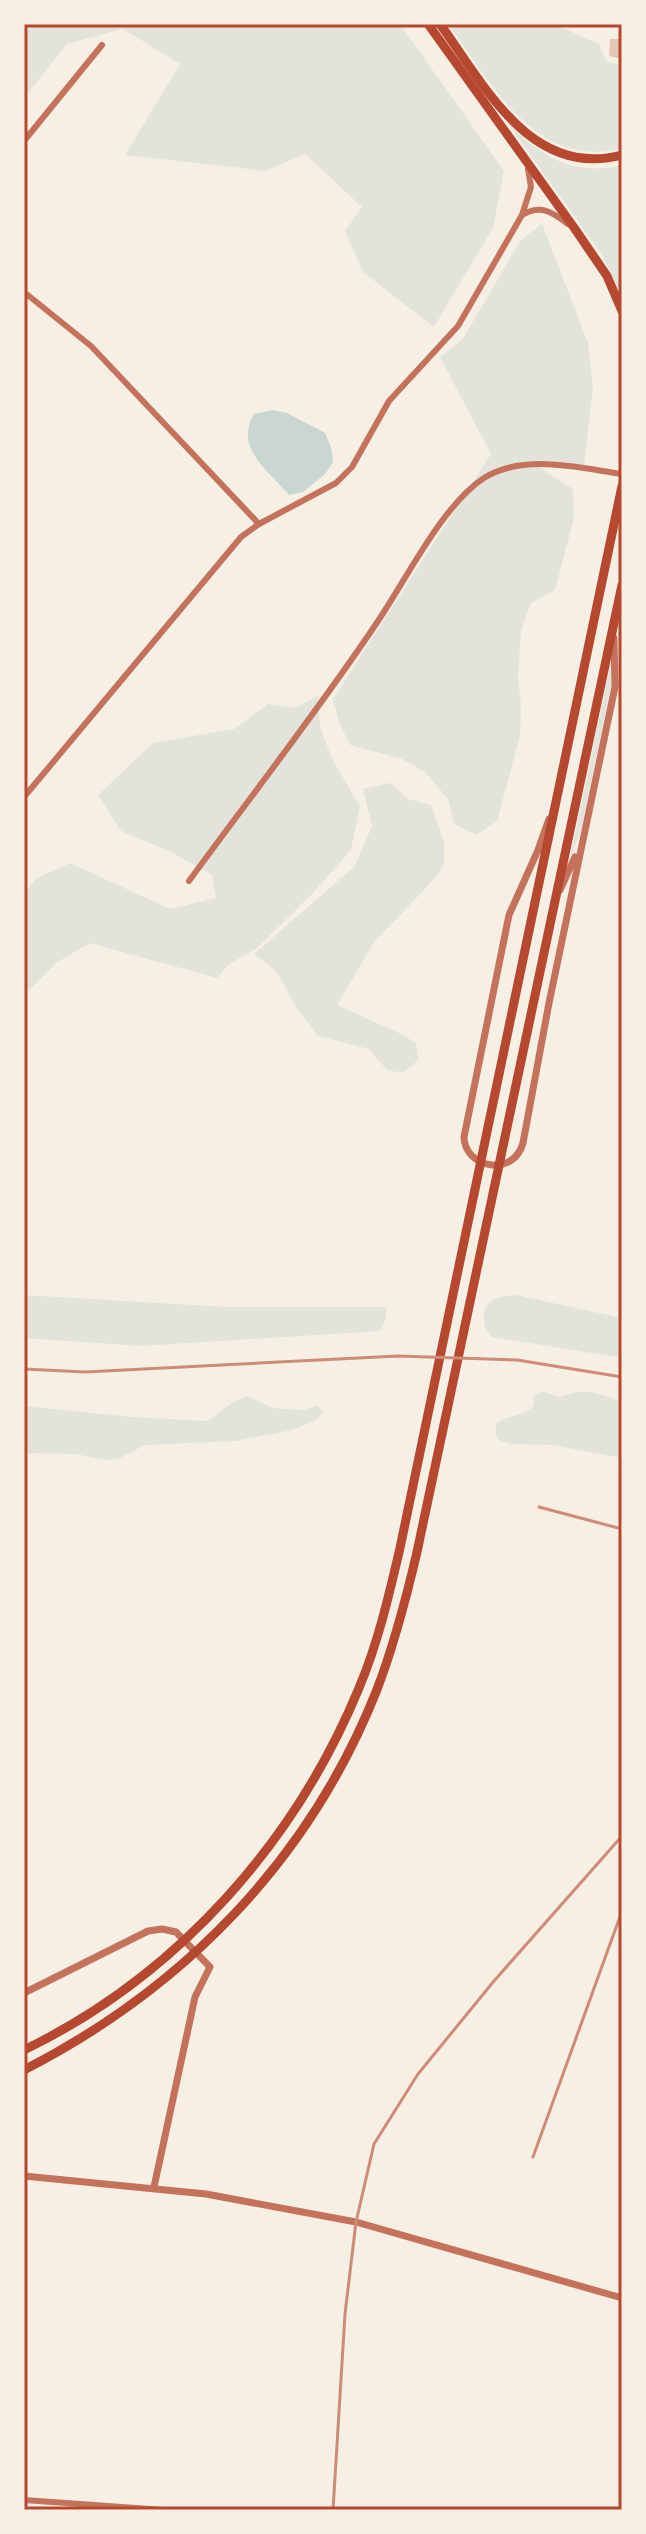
<svg xmlns="http://www.w3.org/2000/svg" width="646" height="2534" font-family="'Sofia Sans Condensed',sans-serif">
<style>
.green{fill:#e2e4dc}
.water{fill:#c9d6d2}
.building{fill:#e6c5b7}
.lines{fill:none;stroke-linecap:round;stroke-linejoin:round}
.minor{stroke:#c5725c;stroke-width:6}
.tertiary{stroke:#c5725c;stroke-width:7}
.trunk{stroke:#b5482f;stroke-width:9}
.rail{stroke:#cf8b77;stroke-width:3}
.neatline{fill:none;stroke:#b5482f;stroke-width:3}
</style>
<rect width="100%" height="100%" fill="#f6efe4"/>
<g class="green">
<path d="M 24,24 L 400,24 L 504,171 L 493,228 L 434,327 L 363,272 L 345,231 L 362,207 L 305,154 L 266,171 L 125,155 L 180,64 L 123,29 L 67,44 L 24,98 Z"/>
<path d="M 448,24 L 554,24 L 599,44 L 606,61 L 622,65 L 622,148 C 535,171 491,82 448,24 Z"/>
<path d="M 510,124 C 539,157 577,177 622,165 L 622,296 L 602,255 L 509,125 Z"/>
<path d="M 542,224 L 588,343 L 593,386 L 584,466 L 534,461 L 549,474 L 573,489 L 574,518 L 555,590 L 531,603 L 521,631 L 518,678 L 521,706 L 520,736 L 497,821 L 476,835 L 454,824 L 448,799 L 425,772 L 402,759 L 350,745 L 339,722 L 333,699 L 491,454 L 440,357 L 462,340 L 521,240 Z"/>
<path d="M 611,662 L 611,686 L 581,830 L 570,859 Z"/>
<path d="M 318,696 L 320,726 L 332,759 L 360,806 L 351,850 L 311,895 L 257,948 L 228,965 L 217,978 L 90,943 L 56,963 L 24,995 L 24,893 L 37,878 L 70,863 L 170,909 L 216,898 L 212,875 L 171,852 L 121,831 L 98,795 L 153,743 L 234,729 L 268,704 L 295,708 Z"/>
<path d="M 391,783 L 408,799 L 431,805 L 444,842 L 444,866 L 426,888 L 374,942 L 337,1005 L 399,1033 L 416,1043 L 418,1060 L 403,1073 L 387,1070 L 369,1049 L 318,1036 L 295,1005 L 277,972 L 254,954 L 355,866 L 372,826 L 363,789 Z"/>
<path d="M 24,1295 L 226,1307 L 386,1307 L 386,1319 L 380,1331 L 140,1346 L 24,1338 Z"/>
<path d="M 516,1295 L 622,1318 L 622,1358 L 492,1337 C 486,1331 485,1328 484,1320 C 483,1298 498,1297 516,1295 Z"/>
<path d="M 542,1391 C 567,1401 559,1394 581,1392 C 594,1390 610,1398 622,1401 L 622,1458 L 552,1445 L 511,1444 L 500,1441 L 495,1433 L 497,1423 C 510,1414 524,1417 534,1405 L 533,1396 Z"/>
<path d="M 247,1396 L 273,1408 L 302,1410 L 317,1406 L 324,1412 L 315,1421 L 292,1430 L 236,1441 L 145,1445 L 120,1458 L 106,1460 L 76,1454 L 24,1453 L 24,1406 L 131,1417 L 207,1421 L 233,1402 Z"/>
</g>
<path class="water" d="M 273,410 L 287,413 L 325,433 L 331,447 L 333,462 L 325,474 L 303,492 L 289,495 C 268,470 234,448 254,414 Z"/>
<path class="building" d="M 610,39 L 622,39 L 622,59 L 609,56 Z"/>
<g class="lines">
<g class="minor">
<path d="M 24,141 L 102,45"/>
<path d="M 522,215 C 541,204 552,212 568,224"/>
<path d="M 24,292 L 91,346 L 259,524"/>
<path d="M 24,797 L 241,537 L 259,524 L 336,483 L 352,467 L 389,401 L 458,326 L 522,215 L 531,187 L 528,169"/>
<path d="M 189,881 C 251,796 317,712 376,624 C 405,582 442,505 484,478 C 524,453 579,468 622,474"/>
<path d="M 24,2500 L 164,2510"/>
</g>
<g class="tertiary">
<path d="M 549,819 L 538,850 L 509,915 L 464,1137 C 465,1169 514,1177 523,1143 L 549,1003 L 615,687 L 614,638"/>
<path d="M 560,890 L 575,857"/>
<path d="M 24,1993 L 148,1931 L 162,1929 L 176,1932 L 210,1967 L 195,1997 L 154,2187"/>
<path d="M 24,2176 L 206,2194 L 356,2222 L 622,2298"/>
</g>
<g class="trunk">
<path d="M 428,24 L 575,229 L 607,276 L 622,311"/>
<path d="M 440,24 C 485,86 531,179 622,155"/>
<path d="M 24,2050 C 177,1976 295,1843 359,1688 C 378,1643 389,1595 400,1548 L 622,486"/>
<path d="M 24,2070 C 184,1988 309,1860 376,1692 C 394,1646 406,1599 417,1552 L 622,585"/>
</g>
<g class="rail">
<path d="M 24,1369 L 85,1372 L 398,1356 L 517,1360 L 622,1377"/>
<path d="M 539,1507 L 622,1529"/>
<path d="M 533,2157 L 622,1911"/>
<path d="M 333,2510 L 345,2314 L 356,2222 L 374,2144 L 418,2074 L 494,1981 L 622,1836"/>
</g>
</g>
<rect width="646" height="2534" fill="none" stroke="#f6efe4" stroke-width="52"/>
<rect x="26" y="26" width="594" height="2482" class="neatline"/>
</svg>
